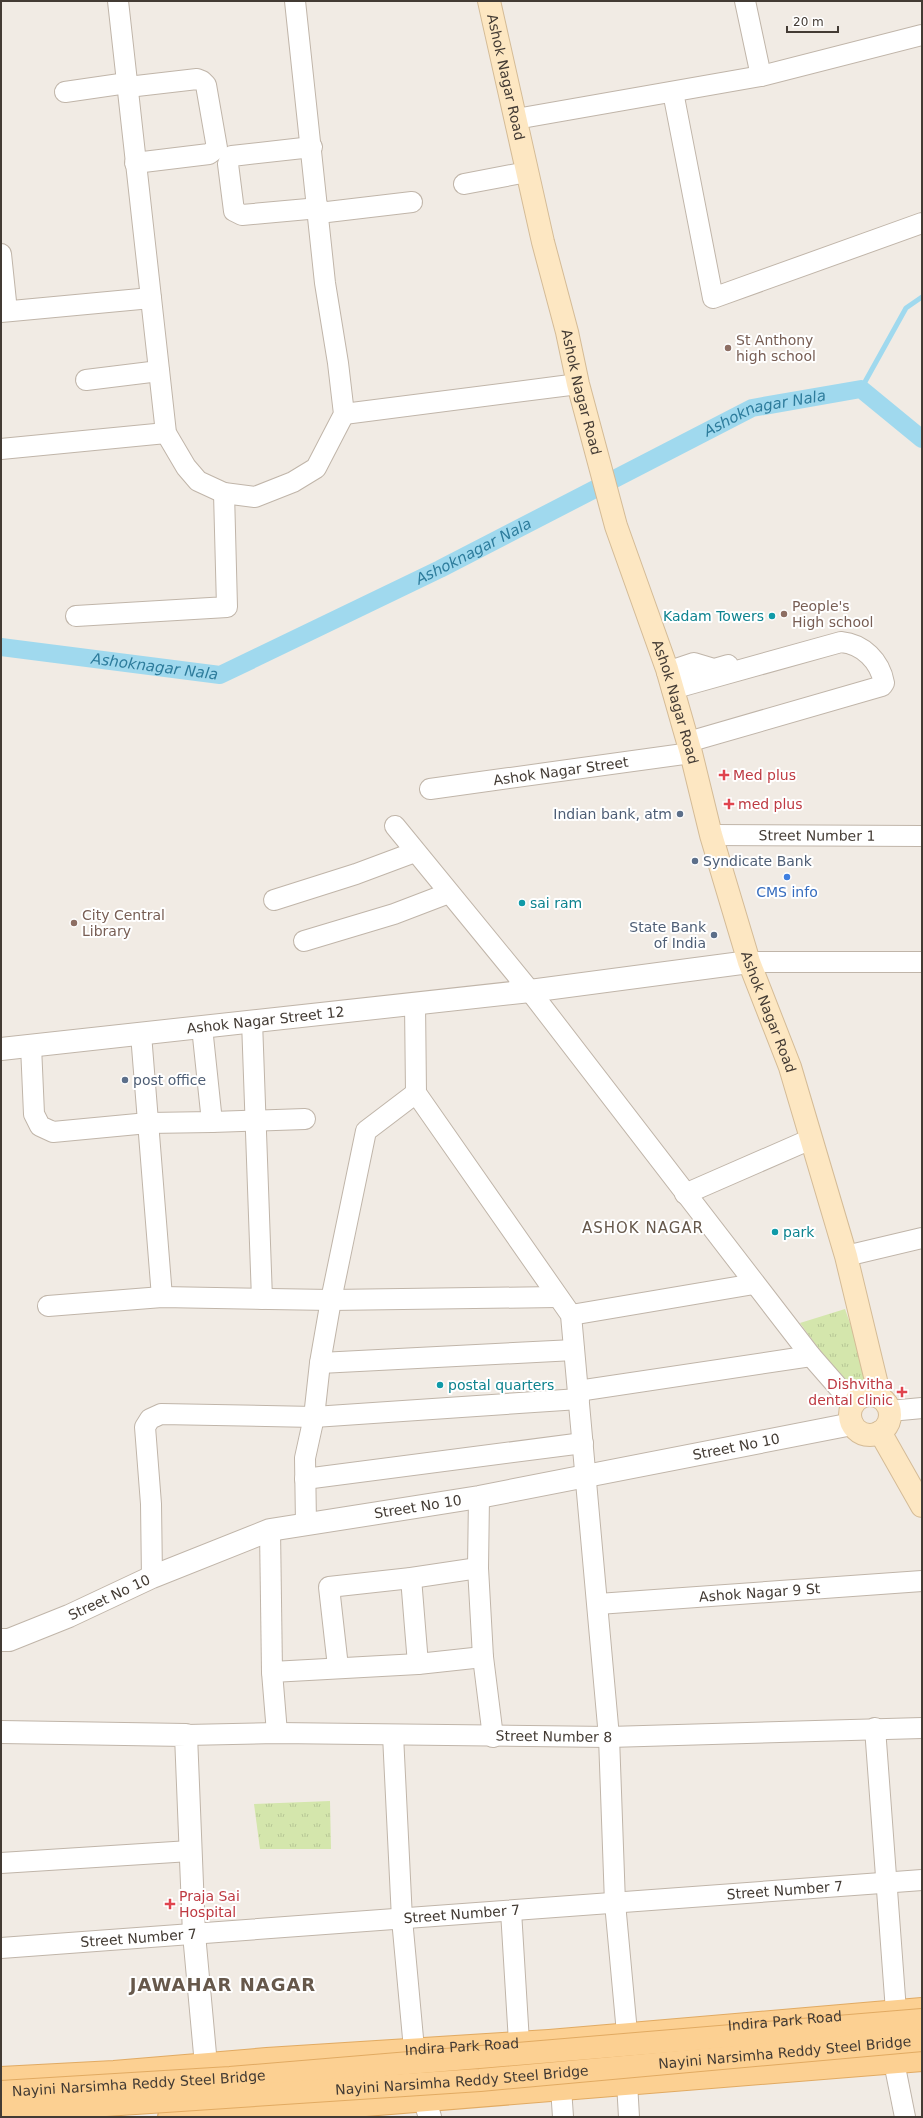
<svg xmlns="http://www.w3.org/2000/svg" width="923" height="2118" font-family="'DejaVu Sans',sans-serif">
<style>
.grass{fill:url(#grass-tufts)}
.lines{fill:none;stroke-linecap:round;stroke-linejoin:round}
.stream{stroke:#a0d9ee;stroke-width:5}
.canal{stroke:#a0d9ee;stroke-width:18}
.minor-casing{stroke:#c0b5a9;stroke-width:22}
.tertiary-casing{stroke:#c0b5a9;stroke-width:24}
.secondary-casing{stroke:#d4bb96;stroke-width:24}
.primary-casing{stroke:#e1aa62;stroke-width:24}
.minor{stroke:#fff;stroke-width:20}
.tertiary{stroke:#fff;stroke-width:22}
.secondary{stroke:#fde7c2;stroke-width:22}
.primary{stroke:#fcd092;stroke-width:22}
.primary-bridge-casing{stroke:#e1aa62;stroke-width:24;stroke-linecap:butt}
.primary-bridge{stroke:#fcd092;stroke-width:22}
.education-dot{fill:#8d6e63;stroke:#fff;stroke-width:1.5}
.culture-dot{fill:#0f9aa8;stroke:#fff;stroke-width:1.5}
.health-dot{fill:#e0444e;stroke:#fff;stroke-width:1.5}
.service-dot{fill:#5c6f8a;stroke:#fff;stroke-width:1.5}
.shop-dot{fill:#3f7fe0;stroke:#fff;stroke-width:1.5}
.labels{text-anchor:middle;dominant-baseline:central;stroke-width:4;stroke-linejoin:round;paint-order:stroke}
.street-label{font-size:14px;fill:#433b34;stroke:#fff}
.education-label{font-size:14px;fill:#785e54;stroke:#fff;text-anchor:start}
.culture-label{font-size:14px;fill:#0d838f;stroke:#fff;text-anchor:start}
.health-label{font-size:14px;fill:#be3a42;stroke:#fff;text-anchor:start}
.service-label{font-size:14px;fill:#4e5e75;stroke:#fff;text-anchor:end}
.shop-label{font-size:14px;fill:#366cbe;stroke:#fff}
.water-label{font-size:15px;font-style:italic;fill:#2d7c9c;stroke:#fff}
.neighbourhood-label{font-size:15px;letter-spacing:1px;fill:#66584b;stroke:#fff}
.district-label{font-size:18px;font-weight:bold;letter-spacing:1px;fill:#66584b;stroke:#fff}
</style>
<defs>
<pattern id="grass-tufts" width="24" height="20" patternUnits="userSpaceOnUse"><rect width="24" height="20" fill="#d4e6ac"/><path d="M3 7l-1-3M5 7V3M7 7l1-3M15 17l-1-3M17 17v-4M19 17l1-3" fill="none" stroke="#b7c695"/></pattern>
</defs>
<rect width="100%" height="100%" fill="#f1ebe4"/>
<g class="grass">
<path d="M 845,1309 L 873,1388 L 849,1391 L 800,1323 Z"/>
<path d="M 330,1801 L 331,1849 L 260,1849 L 254,1804 Z"/>
</g>
<g class="lines">
<path class="stream" d="M 861,389 L 906,308 L 922,297"/>
<path class="canal" id="s1" d="M 1,647 L 220,675 L 440,569 L 752,408 L 861,389 L 922,439"/>
<g class="minor-casing">
<g id="minor">
<path d="M 118,1 L 166,433 L 186,467 L 198,481 L 224,493 L 255,497 L 293,482 L 316,468 L 344,414 L 338,363 L 325,283 L 295,1"/>
<path d="M 745,1 L 761,76"/>
<path d="M 128,87 L 197,79 L 202,81 L 206,85 L 217,148 L 209,154 L 135,163"/>
<path d="M 65,92 L 127,83"/>
<path d="M 673,92 L 713,298 L 922,223"/>
<path d="M 516,119 L 761,76 L 922,35"/>
<path d="M 312,147 L 232,156 L 228,164 L 234,211 L 242,215 L 319,208"/>
<path d="M 464,184 L 527,172"/>
<path d="M 319,213 L 412,202"/>
<path d="M 1,254 L 7,311"/>
<path d="M 1,312 L 151,298"/>
<path d="M 86,380 L 159,371"/>
<path d="M 344,414 L 578,384"/>
<path d="M 1,449 L 166,433"/>
<path d="M 76,616 L 227,607 L 224,493"/>
<path d="M 667,672 L 694,663 L 714,669 L 728,665"/>
<path d="M 672,689 L 841,642 C 863,644 880,661 884,683 L 882,686 L 688,742"/>
<path id="s2" d="M 430,789 L 691,753"/>
<path d="M 395,826 L 530,991 L 811,1356 L 853,1404"/>
<path id="s3" d="M 711,835 L 922,836"/>
<path d="M 274,900 L 356,874 L 415,852"/>
<path d="M 304,941 L 394,914 L 449,893"/>
<path d="M 749,962 L 922,962"/>
<path d="M 415,1003 L 416,1093 L 571,1315 L 609,1737 L 615,1903 L 627,2033"/>
<path d="M 252,1021 L 262,1299"/>
<path d="M 141,1034 L 162,1297"/>
<path d="M 31,1046 L 34,1114 L 40,1126 L 53,1132 L 148,1123 L 212,1122 L 202,1027"/>
<path d="M 212,1122 L 305,1119"/>
<path d="M 685,1194 L 811,1139"/>
<path d="M 846,1256 L 922,1238"/>
<path d="M 48,1306 L 162,1297 L 331,1300 L 557,1297"/>
<path d="M 571,1315 L 754,1284"/>
<path d="M 320,1363 L 574,1350"/>
<path d="M 578,1391 L 811,1356"/>
<path d="M 890,1411 L 922,1408"/>
<path d="M 305,1479 L 583,1443"/>
<path d="M 479,1497 L 478,1568 L 483,1657 L 493,1737"/>
<path d="M 306,1524 L 305,1458 L 314,1417 L 320,1363 L 331,1300 L 366,1131 L 416,1093"/>
<path d="M 270,1530 L 272,1672"/>
<path d="M 152,1577 L 151,1504 L 145,1427 L 150,1419 L 161,1414 L 314,1417 L 579,1399"/>
<path d="M 411,1578 L 418,1664"/>
<path id="s4" d="M 598,1604 L 922,1581"/>
<path d="M 338,1667 L 329,1587 L 411,1578 L 478,1568"/>
<path d="M 875,1728 L 896,2011"/>
<path d="M 277,1733 L 272,1672 L 418,1664 L 483,1657"/>
<path id="s5" d="M 186,1735 L 277,1733 L 609,1737 L 922,1728"/>
<path d="M 393,1735 L 402,1919 L 414,2049"/>
<path d="M 1,1863 L 190,1851"/>
<path d="M 511,1911 L 519,2042"/>
<path id="s6" d="M 1,1948 L 922,1880"/>
<path d="M 894,2062 L 905,2117"/>
<path d="M 627,2083 L 629,2117"/>
<path d="M 561,2088 L 563,2117"/>
</g>
</g>
<g class="tertiary-casing">
<g id="tertiary">
<path id="s7" d="M 1,1049 L 530,991 L 749,962"/>
<path id="s8" d="M 1,1640 L 9,1640 L 69,1616 L 152,1577 L 270,1530 L 479,1497 L 852,1424"/>
<path d="M 1,1732 L 186,1735 L 194,1934 L 206,2065"/>
<path d="M 424,2099 L 430,2117"/>
</g>
</g>
<g class="secondary-casing">
<g id="secondary">
<path id="s9" d="M 489,1 L 543,242 L 567,332 L 578,384 L 616,526 L 667,669 L 691,753 L 711,835 L 749,962 L 790,1067 L 846,1256 L 880,1397"/>
<circle cx="870" cy="1415" r="20"/>
<path d="M 880,1432 L 922,1506"/>
</g>
</g>
<g class="primary-casing">
<g id="primary">
<path id="s10" d="M 1,2078 L 114,2072 L 267,2059 L 549,2041 L 922,2009"/>
<path d="M 169,2117 L 202,2114 L 267,2113 L 922,2060"/>
</g>
</g>
<use href="#minor" class="minor"/>
<use href="#tertiary" class="tertiary"/>
<use href="#secondary" class="secondary"/>
<use href="#primary" class="primary"/>
<g class="primary-bridge-casing">
<g id="primary-bridge">
<path id="s11" d="M 1,2092 L 230,2078 L 922,2020"/>
<path id="s12" d="M 1,2112 L 480,2080 L 922,2040"/>
</g>
</g>
<use href="#primary-bridge" class="primary-bridge"/>
</g>
<g class="education-dot">
<circle cx="728" cy="348" r="4"/>
<circle cx="784" cy="614" r="4"/>
<circle cx="74" cy="923" r="4"/>
</g>
<g class="culture-dot">
<circle cx="772" cy="616" r="4"/>
<circle cx="522" cy="903" r="4"/>
<circle cx="775" cy="1232" r="4"/>
<circle cx="440" cy="1385" r="4"/>
</g>
<g class="health-dot">
<path d="M722 769h4v4h4v4h-4v4h-4v-4h-4v-4h4z"/>
<path d="M727 798h4v4h4v4h-4v4h-4v-4h-4v-4h4z"/>
<path d="M900 1386h4v4h4v4h-4v4h-4v-4h-4v-4h4z"/>
<path d="M168 1898h4v4h4v4h-4v4h-4v-4h-4v-4h4z"/>
</g>
<g class="service-dot">
<circle cx="680" cy="814" r="4"/>
<circle cx="695" cy="861" r="4"/>
<circle cx="714" cy="935" r="4"/>
<circle cx="125" cy="1080" r="4"/>
</g>
<circle class="shop-dot" cx="787" cy="877" r="4"/>
<g class="labels">
<g class="street-label">
<text stroke="none"><textPath href="#s9" startOffset="78">Ashok Nagar Road</textPath></text>
<text stroke="none"><textPath href="#s9" startOffset="402">Ashok Nagar Road</textPath></text>
<text stroke="none"><textPath href="#s9" startOffset="726">Ashok Nagar Road</textPath></text>
<text stroke="none"><textPath href="#s2" startOffset="132">Ashok Nagar Street</textPath></text>
<text stroke="none"><textPath href="#s3" startOffset="106">Street Number 1</textPath></text>
<text stroke="none"><textPath href="#s9" startOffset="1050">Ashok Nagar Road</textPath></text>
<text stroke="none"><textPath href="#s7" startOffset="266">Ashok Nagar Street 12</textPath></text>
<text stroke="none"><textPath href="#s8" startOffset="765">Street No 10</textPath></text>
<text stroke="none"><textPath href="#s8" startOffset="441">Street No 10</textPath></text>
<text stroke="none"><textPath href="#s4" startOffset="162">Ashok Nagar 9 St</textPath></text>
<text stroke="none"><textPath href="#s8" startOffset="117">Street No 10</textPath></text>
<text stroke="none"><textPath href="#s5" startOffset="368">Street Number 8</textPath></text>
<text stroke="none"><textPath href="#s6" startOffset="786">Street Number 7</textPath></text>
<text stroke="none"><textPath href="#s6" startOffset="462">Street Number 7</textPath></text>
<text stroke="none"><textPath href="#s6" startOffset="138">Street Number 7</textPath></text>
<text stroke="none"><textPath href="#s10" startOffset="786">Indira Park Road</textPath></text>
<text stroke="none"><textPath href="#s10" startOffset="462">Indira Park Road</textPath></text>
<text stroke="none"><textPath href="#s12" startOffset="786">Nayini Narsimha Reddy Steel Bridge</textPath></text>
<text stroke="none"><textPath href="#s12" startOffset="462">Nayini Narsimha Reddy Steel Bridge</textPath></text>
<text stroke="none"><textPath href="#s11" startOffset="138">Nayini Narsimha Reddy Steel Bridge</textPath></text>
</g>
<g class="education-label">
<text x="736" y="340">St Anthony<tspan x="736" dy="16">high school</tspan></text>
<text x="792" y="606">People's<tspan x="792" dy="16">High school</tspan></text>
<text x="82" y="915">City Central<tspan x="82" dy="16">Library</tspan></text>
</g>
<g class="culture-label">
<text x="764" y="616" text-anchor="end">Kadam Towers</text>
<text x="530" y="903">sai ram</text>
<text x="783" y="1232">park</text>
<text x="448" y="1385">postal quarters</text>
</g>
<g class="health-label">
<text x="733" y="775">Med plus</text>
<text x="738" y="804">med plus</text>
<text x="893" y="1384" text-anchor="end">Dishvitha<tspan x="893" dy="16">dental clinic</tspan></text>
<text x="179" y="1896">Praja Sai<tspan x="179" dy="16">Hospital</tspan></text>
</g>
<g class="service-label">
<text x="672" y="814">Indian bank, atm</text>
<text x="703" y="861" text-anchor="start">Syndicate Bank</text>
<text x="706" y="927">State Bank<tspan x="706" dy="16">of India</tspan></text>
<text x="133" y="1080" text-anchor="start">post office</text>
</g>
<g class="shop-label">
<text x="787" y="892">CMS info</text>
</g>
<g class="water-label">
<text stroke="none"><textPath href="#s1" startOffset="827">Ashoknagar Nala</textPath></text>
<text stroke="none"><textPath href="#s1" startOffset="503">Ashoknagar Nala</textPath></text>
<text stroke="none"><textPath href="#s1" startOffset="155">Ashoknagar Nala</textPath></text>
</g>
<g class="neighbourhood-label">
<text x="643" y="1228">ASHOK NAGAR</text>
</g>
<g class="district-label">
<text x="223" y="1984">JAWAHAR NAGAR</text>
</g>
</g>
<rect width="923" height="2118" fill="none" stroke="#433b34" stroke-width="4"/>
<path d="M787 26v6h51v-6" fill="none" stroke="#433b34" stroke-width="2"/>
<text x="793" y="26" font-size="12" fill="#433b34" stroke="#ffffff" stroke-width="3" paint-order="stroke">20 m</text>
</svg>
